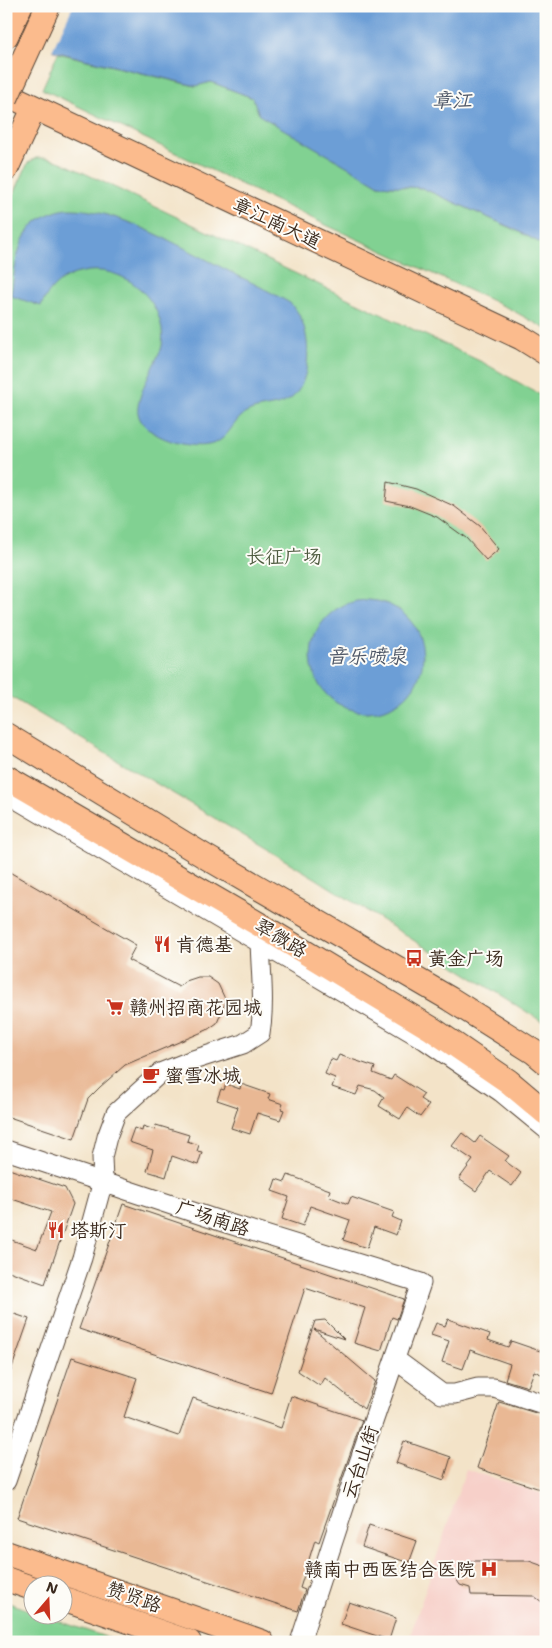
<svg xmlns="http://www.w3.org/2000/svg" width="552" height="1648" font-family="'Shantell Sans','LXGW WenKai TC',sans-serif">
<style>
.built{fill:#f7d0c9}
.green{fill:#81d192;stroke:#5e7e58}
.water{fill:#6c9ed6;stroke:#54647a}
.pier{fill:#f3e3c8}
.building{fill:#e9b894}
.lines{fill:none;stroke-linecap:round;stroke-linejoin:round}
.minor-casing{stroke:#574638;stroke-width:21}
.major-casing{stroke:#574638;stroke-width:26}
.minor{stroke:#fff;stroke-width:19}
.major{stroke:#fbbb8d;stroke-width:24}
.major-bridge-casing{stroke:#574638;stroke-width:26;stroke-linecap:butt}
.major-bridge{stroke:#fbbb8d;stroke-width:24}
.labels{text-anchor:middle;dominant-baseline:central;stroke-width:4;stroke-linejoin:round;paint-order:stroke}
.street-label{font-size:19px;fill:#3b2a1e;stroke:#fdfcf7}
.park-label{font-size:19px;fill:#505c41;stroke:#fdfcf7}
.poi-label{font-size:19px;fill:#3b2a1e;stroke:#fdfcf7;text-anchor:start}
.water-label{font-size:20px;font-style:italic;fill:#4f5868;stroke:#fdfcf7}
</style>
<rect width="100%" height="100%" fill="#fdfcf7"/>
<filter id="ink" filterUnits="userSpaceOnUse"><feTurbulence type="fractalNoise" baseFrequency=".02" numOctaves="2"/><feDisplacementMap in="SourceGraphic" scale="10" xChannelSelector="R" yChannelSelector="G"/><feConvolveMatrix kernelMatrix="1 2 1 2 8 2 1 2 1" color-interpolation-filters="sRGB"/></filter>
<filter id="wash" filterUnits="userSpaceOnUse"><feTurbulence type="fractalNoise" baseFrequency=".0096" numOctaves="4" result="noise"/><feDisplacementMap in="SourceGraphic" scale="20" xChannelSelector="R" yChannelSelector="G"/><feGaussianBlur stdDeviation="1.12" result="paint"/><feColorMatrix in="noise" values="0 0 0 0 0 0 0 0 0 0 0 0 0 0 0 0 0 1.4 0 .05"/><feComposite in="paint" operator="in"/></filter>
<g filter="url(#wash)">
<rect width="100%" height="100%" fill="#f3e3c8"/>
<path class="built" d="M 466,1469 L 546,1495 L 546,1642 L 408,1642 Z"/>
<g class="green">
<path d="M 58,53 L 195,86 L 211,82 L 253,98 L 379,185 L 422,188 L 514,229 L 546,246 L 546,329 L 510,309 L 326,225 L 42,89 Z"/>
<path d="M 36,158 L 48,158 L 61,162 L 484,363 L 546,398 L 546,1024 L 315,878 L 6,694 L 6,211 L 28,163 Z"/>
<path d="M 6,1602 L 32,1611 L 32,1616 L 44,1616 L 120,1642 L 6,1642 Z"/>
</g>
<g class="water">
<path d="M 6,6 L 546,6 L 546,246 L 514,229 L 422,188 L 379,185 L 259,115 L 253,98 L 211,82 L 196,86 L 84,59 L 6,38 Z"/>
<path d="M 66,209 C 112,207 174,243 215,264 C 240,277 266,289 290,303 C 293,307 297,310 299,315 C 311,336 312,379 293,397 C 281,408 263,405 248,412 C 234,418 230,437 215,443 C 195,452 142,438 138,413 C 136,400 150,372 156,360 C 158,355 161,351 162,346 C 168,303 125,263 83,272 C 62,276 50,287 41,306 L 11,296 C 17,255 18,218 66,209 Z"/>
<circle cx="367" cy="656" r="56"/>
</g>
<path class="pier" d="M 6,6 L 73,6 L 51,53 L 6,40 Z"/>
<g id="blocks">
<g class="building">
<path d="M 388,482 L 416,489 L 454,506 L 480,526 L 499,549 L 486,560 L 466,538 L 437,517 L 410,506 L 386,501 Z"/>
<path d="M 6,870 L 136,945 L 128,960 L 179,987 L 186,981 L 198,977 L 208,977 L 218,984 L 226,1001 L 217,1023 L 207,1030 L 125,1065 L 100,1087 L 88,1099 L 74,1139 L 6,1116 Z"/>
<path d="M 339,1055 L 375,1067 L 373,1073 L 391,1080 L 394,1075 L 424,1094 L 420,1099 L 429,1105 L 420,1117 L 407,1108 L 400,1119 L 379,1106 L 384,1097 L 375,1090 L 360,1086 L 356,1095 L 332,1087 L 335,1078 L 325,1074 L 331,1059 L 336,1061 Z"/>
<path d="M 226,1084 L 240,1089 L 241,1084 L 270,1094 L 268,1099 L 283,1104 L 281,1109 L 284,1110 L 280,1120 L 257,1113 L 250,1134 L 231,1128 L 238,1107 L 217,1100 L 221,1089 L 224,1090 Z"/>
<path d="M 156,1125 L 189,1135 L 187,1141 L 199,1145 L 197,1151 L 202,1152 L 198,1165 L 172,1156 L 166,1177 L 147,1171 L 153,1150 L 129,1142 L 134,1128 L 142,1131 L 143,1126 L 155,1130 Z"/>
<path d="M 462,1133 L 475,1143 L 480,1136 L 509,1156 L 505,1161 L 521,1173 L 512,1186 L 490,1171 L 476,1191 L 459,1179 L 473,1160 L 452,1146 Z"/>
<path d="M 6,1168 L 65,1188 L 73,1204 L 45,1284 L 6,1270 L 6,1238 L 37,1249 L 51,1212 L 6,1197 Z"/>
<path d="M 288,1175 L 330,1190 L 328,1196 L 348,1204 L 351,1197 L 394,1212 L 392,1217 L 401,1221 L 396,1235 L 374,1227 L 367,1248 L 343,1240 L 350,1220 L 310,1206 L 303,1226 L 282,1219 L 289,1197 L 272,1191 L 276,1179 L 285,1182 Z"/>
<path d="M 123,1204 L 404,1299 L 397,1319 L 392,1317 L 381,1351 L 354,1343 L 365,1308 L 305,1288 L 271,1393 L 79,1329 Z"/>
<path d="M 6,1311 L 29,1319 L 8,1379 L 6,1379 Z"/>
<path d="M 448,1319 L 490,1334 L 488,1340 L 508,1347 L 511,1341 L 546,1353 L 546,1376 L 534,1371 L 528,1387 L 505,1380 L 510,1364 L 470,1350 L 463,1369 L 442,1362 L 449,1341 L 431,1335 L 436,1323 L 445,1326 Z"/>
<path d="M 325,1320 L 344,1339 L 314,1329 L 375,1381 L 364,1409 L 325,1378 L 320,1386 L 298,1371 L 315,1321 Z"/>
<path d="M 72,1357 L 137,1378 L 124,1417 L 179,1436 L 193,1398 L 281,1428 L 291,1396 L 362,1420 L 319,1542 L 315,1540 L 300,1588 L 305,1590 L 298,1611 L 17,1518 Z"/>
<path d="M 499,1402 L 546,1416 L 546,1491 L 477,1468 Z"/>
<path d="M 404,1441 L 451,1457 L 444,1480 L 396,1463 Z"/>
<path d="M 369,1525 L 417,1541 L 409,1563 L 362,1547 Z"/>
<path d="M 472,1561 L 529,1561 L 546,1567 L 546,1605 L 534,1596 L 471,1595 L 470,1588 L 460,1585 L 456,1579 L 460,1566 Z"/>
<path d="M 349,1602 L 396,1618 L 389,1640 L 341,1624 Z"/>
</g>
</g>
</g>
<g filter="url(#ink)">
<use href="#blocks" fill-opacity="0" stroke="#574638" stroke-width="1"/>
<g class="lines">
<g class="minor-casing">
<g id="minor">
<path d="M 6,793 L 425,1040 L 501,1092 L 546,1129"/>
<path d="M 6,1150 L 223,1222 L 421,1283 L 352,1483 L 300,1642"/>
<path d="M 396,1360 L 442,1394 L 455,1394 L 478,1388 L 494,1388 L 546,1405"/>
<path d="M 6,1481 L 82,1258 L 103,1181 L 102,1157 L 107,1137 L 116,1113 L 160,1073 L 190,1061 L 243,1044 L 260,1033 C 266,997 259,962 260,925"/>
</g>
</g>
<g class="major-casing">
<g id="major">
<path d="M 6,36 L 20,6"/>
<path d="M 6,94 L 522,338 L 546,353"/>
<path d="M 6,169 L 34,108"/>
<path d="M 6,735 L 206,857 L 450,999 L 534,1052 L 546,1062"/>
<path d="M 6,777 L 260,925 L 432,1029 L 508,1081 L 546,1113"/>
<path d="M 6,1553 L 262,1642"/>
<path d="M 6,1579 L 32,1588"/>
<path d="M 62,1598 L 189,1642"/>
</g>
</g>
<use href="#minor" class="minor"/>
<use href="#major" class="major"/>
<g class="major-bridge-casing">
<path id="major-bridge" d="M 6,98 L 48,6"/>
</g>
<use href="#major-bridge" class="major-bridge"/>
</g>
</g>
<defs>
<g id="restaurant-bare" transform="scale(1.35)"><path d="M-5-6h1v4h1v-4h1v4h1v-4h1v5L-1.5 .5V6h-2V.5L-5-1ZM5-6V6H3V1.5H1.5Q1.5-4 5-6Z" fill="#c8321e" stroke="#fdfcf7" stroke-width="2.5" paint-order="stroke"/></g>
<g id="bus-bare" transform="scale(1.35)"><path d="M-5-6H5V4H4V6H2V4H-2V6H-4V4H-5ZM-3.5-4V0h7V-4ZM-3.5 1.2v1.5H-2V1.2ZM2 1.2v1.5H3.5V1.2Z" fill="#c8321e" stroke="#fdfcf7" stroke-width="2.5" paint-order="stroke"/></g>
<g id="supermarket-bare" transform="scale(1.35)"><path d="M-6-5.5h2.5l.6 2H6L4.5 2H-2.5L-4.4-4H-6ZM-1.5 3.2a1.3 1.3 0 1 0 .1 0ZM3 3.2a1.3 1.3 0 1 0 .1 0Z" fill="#c8321e" stroke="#fdfcf7" stroke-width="2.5" paint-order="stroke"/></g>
<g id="cafe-bare" transform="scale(1.35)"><path d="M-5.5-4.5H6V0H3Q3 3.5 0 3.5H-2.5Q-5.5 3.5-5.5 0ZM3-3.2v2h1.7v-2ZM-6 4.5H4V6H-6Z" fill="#c8321e" stroke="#fdfcf7" stroke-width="2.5" paint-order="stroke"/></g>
<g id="hospital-bare" transform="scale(1.35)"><path d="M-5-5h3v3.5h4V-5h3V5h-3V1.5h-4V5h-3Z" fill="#c8321e" stroke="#fdfcf7" stroke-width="2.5" paint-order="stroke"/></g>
</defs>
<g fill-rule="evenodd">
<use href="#restaurant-bare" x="162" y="944"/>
<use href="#bus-bare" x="414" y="958"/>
<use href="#supermarket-bare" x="115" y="1007"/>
<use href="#cafe-bare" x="151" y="1075"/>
<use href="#restaurant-bare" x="56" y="1230"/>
<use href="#hospital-bare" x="489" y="1569"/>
</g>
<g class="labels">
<g class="street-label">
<text transform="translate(277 223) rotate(25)">章江南大道</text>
<text transform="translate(281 938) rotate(31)">翠微路</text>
<text transform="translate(213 1218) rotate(18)">广场南路</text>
<text transform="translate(360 1462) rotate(-71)">云台山街</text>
<text transform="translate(134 1597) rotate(19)">赞贤路</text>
</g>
<g class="park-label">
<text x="284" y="556">长征广场</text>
</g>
<g class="poi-label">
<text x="176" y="944">肯德基</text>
<text x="428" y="958">黄金广场</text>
<text x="129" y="1007">赣州招商花园城</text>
<text x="165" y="1075">蜜雪冰城</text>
<text x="70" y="1230">塔斯汀</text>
<text x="475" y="1569" text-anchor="end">赣南中西医结合医院</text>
</g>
<g class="water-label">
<text x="452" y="100">章江</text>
<text x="367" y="656">音乐喷泉</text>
</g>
</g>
<rect width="552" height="1648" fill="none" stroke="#fdfcf7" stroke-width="25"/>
<g transform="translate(48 1600) rotate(19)"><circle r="24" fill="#fdfcf7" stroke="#afa8a0"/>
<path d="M0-4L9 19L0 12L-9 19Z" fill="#c8321e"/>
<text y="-8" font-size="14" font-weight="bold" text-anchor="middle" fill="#3b2a1e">N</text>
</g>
</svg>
